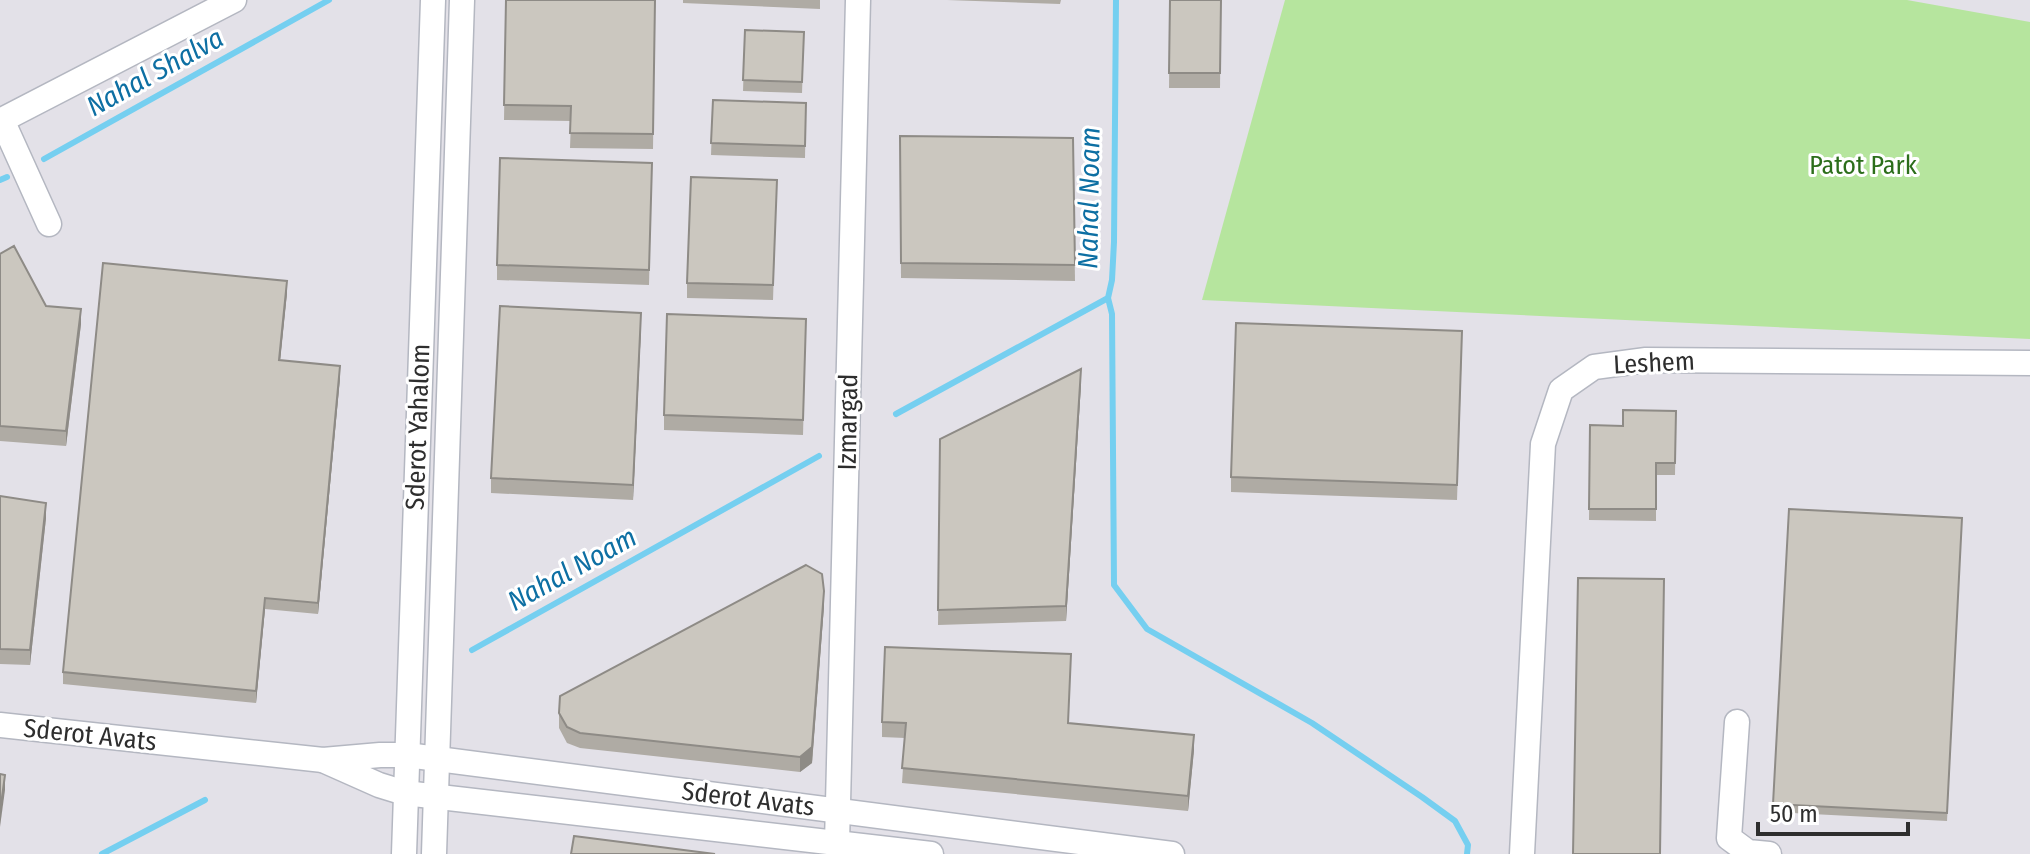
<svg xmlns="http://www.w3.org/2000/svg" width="2030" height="854" font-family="'Fira Sans Condensed',sans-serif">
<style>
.industrial{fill:#e3e1e8}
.green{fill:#b6e59e}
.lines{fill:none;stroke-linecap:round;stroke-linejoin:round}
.stream{stroke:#75cff0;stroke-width:6}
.minor-casing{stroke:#b4b7c1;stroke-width:27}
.minor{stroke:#fff;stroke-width:24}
.wall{fill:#afaba4}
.shaded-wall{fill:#8e8b86}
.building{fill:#cbc7bf;stroke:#8e8b86;stroke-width:2}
.labels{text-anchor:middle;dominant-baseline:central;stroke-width:6;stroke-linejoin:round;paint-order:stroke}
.park-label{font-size:26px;fill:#2c6e1b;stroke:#fff}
.street-label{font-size:26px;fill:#2e2e2e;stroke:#fff}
.water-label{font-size:28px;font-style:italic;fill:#0d6fa3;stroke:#fff}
</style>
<rect width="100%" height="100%" fill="#efe9e1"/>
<rect class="industrial" x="0" y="0" width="2030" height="854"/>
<path class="green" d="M 1285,0 L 1907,0 L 2030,22 L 2030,339 L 1202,300 Z"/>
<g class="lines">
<g class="stream">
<path d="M 44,159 L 329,0"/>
<path d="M 0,180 L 7,177"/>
<path d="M 1108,298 L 1112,314 L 1114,585 L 1147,629 L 1312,723 L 1422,797 L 1455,821 L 1468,845 L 1467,854"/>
<path d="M 896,414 L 1108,298 L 1112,280 L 1114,242 L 1116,0"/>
<path d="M 472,650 L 819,456"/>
<path d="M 102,854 L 205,800"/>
</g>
<g class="minor-casing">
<g id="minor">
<path d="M 2,120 L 49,224"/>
<path d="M 0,121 L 234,0"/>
<path d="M 1737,722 L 1729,838 L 1748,852 L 1769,854"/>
<path d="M 0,725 L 323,760 L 380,755 L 407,755 L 1172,854"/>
<path d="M 325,761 L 379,785 L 405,793 L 931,854"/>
<path d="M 837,843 L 858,0"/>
<path d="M 404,854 L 433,0"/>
<path d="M 434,854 L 462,0"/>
<path d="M 1522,854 L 1543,444 L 1561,390 L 1594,367 L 1646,360 L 2030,363"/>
</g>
</g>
<use href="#minor" class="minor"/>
</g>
<g class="wall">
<path d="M 506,0 L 655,0 L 653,149 L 570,148 L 571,121 L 504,120 Z"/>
<path d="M 683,0 L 820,0 L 820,9 L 683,3 Z"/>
<path d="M 947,0 L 1061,0 L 1060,4 Z"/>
<path d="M 1170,0 L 1221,0 L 1220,88 L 1169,88 Z"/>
<path d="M 745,30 L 804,32 L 802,93 L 743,91 Z"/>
<path d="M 713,100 L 806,103 L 805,158 L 711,155 Z"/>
<path d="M 900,136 L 1073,138 L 1075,281 L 901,278 Z"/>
<path d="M 652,163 L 649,285 L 497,280 L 497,265 Z"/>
<path d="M 777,180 L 773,300 L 687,298 L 687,283 Z"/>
<path d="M 0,254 L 46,306 L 81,324 L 66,446 L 0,441 Z"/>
<path d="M 287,293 L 280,360 L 340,378 L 318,614 L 265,609 L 256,703 L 63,684 L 63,672 Z"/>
<path d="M 806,319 L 803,435 L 664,430 L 664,415 Z"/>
<path d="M 641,328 L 633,500 L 491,493 L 491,478 Z"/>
<path d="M 1462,346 L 1457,500 L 1231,492 L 1231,477 Z"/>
<path d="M 1081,384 L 1066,621 L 938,625 L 940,439 Z"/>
<path d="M 1676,411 L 1675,475 L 1656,475 L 1656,521 L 1589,520 L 1590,425 L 1623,426 Z"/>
<path d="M 0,496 L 46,518 L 30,665 L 0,664 Z"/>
<path d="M 1789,509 L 1962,518 L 1947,821 L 1773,812 Z"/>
<path d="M 824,606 L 812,763 L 800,772 L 580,748 L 567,743 L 559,728 L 559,713 Z"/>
<path d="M 882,722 L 1068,723 L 1194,750 L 1188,811 L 902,783 L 905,738 L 882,737 Z"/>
</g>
<g class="shaded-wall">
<path d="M 287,281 L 287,293 L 279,372 L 279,360 Z"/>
<path d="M 81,309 L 81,324 L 66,446 L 66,431 Z"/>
<path d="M 641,313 L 641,328 L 633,500 L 633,485 Z"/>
<path d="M 340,366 L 340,378 L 318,614 L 318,603 Z"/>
<path d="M 1081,369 L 1081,384 L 1066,621 L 1066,606 Z"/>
<path d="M 46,503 L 46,518 L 30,665 L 30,650 Z"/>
<path d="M 824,591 L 824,606 L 812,763 L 800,772 L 800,757 Z"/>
<path d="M 265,598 L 265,609 L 256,703 L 256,691 Z"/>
<path d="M 1194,735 L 1194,750 L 1188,811 L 1188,796 Z"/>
<path d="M 5,775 L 5,790 L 0,827 L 0,812 Z"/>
</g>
<g class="building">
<path d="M 506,0 L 655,0 L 653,134 L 570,133 L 571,106 L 504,105 Z"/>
<path d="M 1170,0 L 1221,0 L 1220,73 L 1169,73 Z"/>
<path d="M 745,30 L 804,32 L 802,82 L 743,80 Z"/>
<path d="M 713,100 L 806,103 L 805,146 L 711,143 Z"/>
<path d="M 900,136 L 1073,138 L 1075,265 L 901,263 Z"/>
<path d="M 500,158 L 652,163 L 649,270 L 497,265 Z"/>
<path d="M 691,177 L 777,180 L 773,285 L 687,283 Z"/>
<path d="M 14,246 L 46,306 L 81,309 L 66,431 L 0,426 L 0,254 Z"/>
<path d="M 103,263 L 287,281 L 279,360 L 340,366 L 318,603 L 265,598 L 256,691 L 63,672 Z"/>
<path d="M 500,306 L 641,313 L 633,485 L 491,478 Z"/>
<path d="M 667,314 L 806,319 L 803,420 L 664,415 Z"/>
<path d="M 1236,323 L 1462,331 L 1457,485 L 1231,477 Z"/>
<path d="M 1081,369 L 1066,606 L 938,610 L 940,439 Z"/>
<path d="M 1623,410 L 1676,411 L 1675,463 L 1656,463 L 1656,509 L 1589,509 L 1590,425 L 1623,426 Z"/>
<path d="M 0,496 L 46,503 L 30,650 L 0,649 Z"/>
<path d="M 1789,509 L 1962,518 L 1947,813 L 1773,804 Z"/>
<path d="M 806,565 L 822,574 L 824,591 L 812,747 L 800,757 L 580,733 L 567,727 L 559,713 L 560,696 Z"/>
<path d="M 1578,578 L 1664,579 L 1660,854 L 1573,854 Z"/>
<path d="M 885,647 L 1071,654 L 1068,723 L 1194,735 L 1188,796 L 902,768 L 906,723 L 882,722 Z"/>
<path d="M 0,774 L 5,775 L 0,812 Z"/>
<path d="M 574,836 L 715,854 L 571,854 Z"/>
</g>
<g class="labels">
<g class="park-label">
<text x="1863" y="165">Patot Park</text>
</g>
<g class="street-label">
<text transform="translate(1654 363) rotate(-3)">Leshem</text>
<text transform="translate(848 422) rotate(-89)">Izmargad</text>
<text transform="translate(418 427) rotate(-88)">Sderot Yahalom</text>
<text transform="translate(90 735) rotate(6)">Sderot Avats</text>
<text transform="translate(748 799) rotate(7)">Sderot Avats</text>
</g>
<g class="water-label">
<text transform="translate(155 72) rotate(-29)">Nahal Shalva</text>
<text transform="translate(1089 198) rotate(-89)">Nahal Noam</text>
<text transform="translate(572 569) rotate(-29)">Nahal Noam</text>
</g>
</g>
<path d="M1758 822v12h150v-12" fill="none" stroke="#2e2e2e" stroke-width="4"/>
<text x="1770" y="822" font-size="24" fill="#2e2e2e" stroke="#ffffff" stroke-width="6" paint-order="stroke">50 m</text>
</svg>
